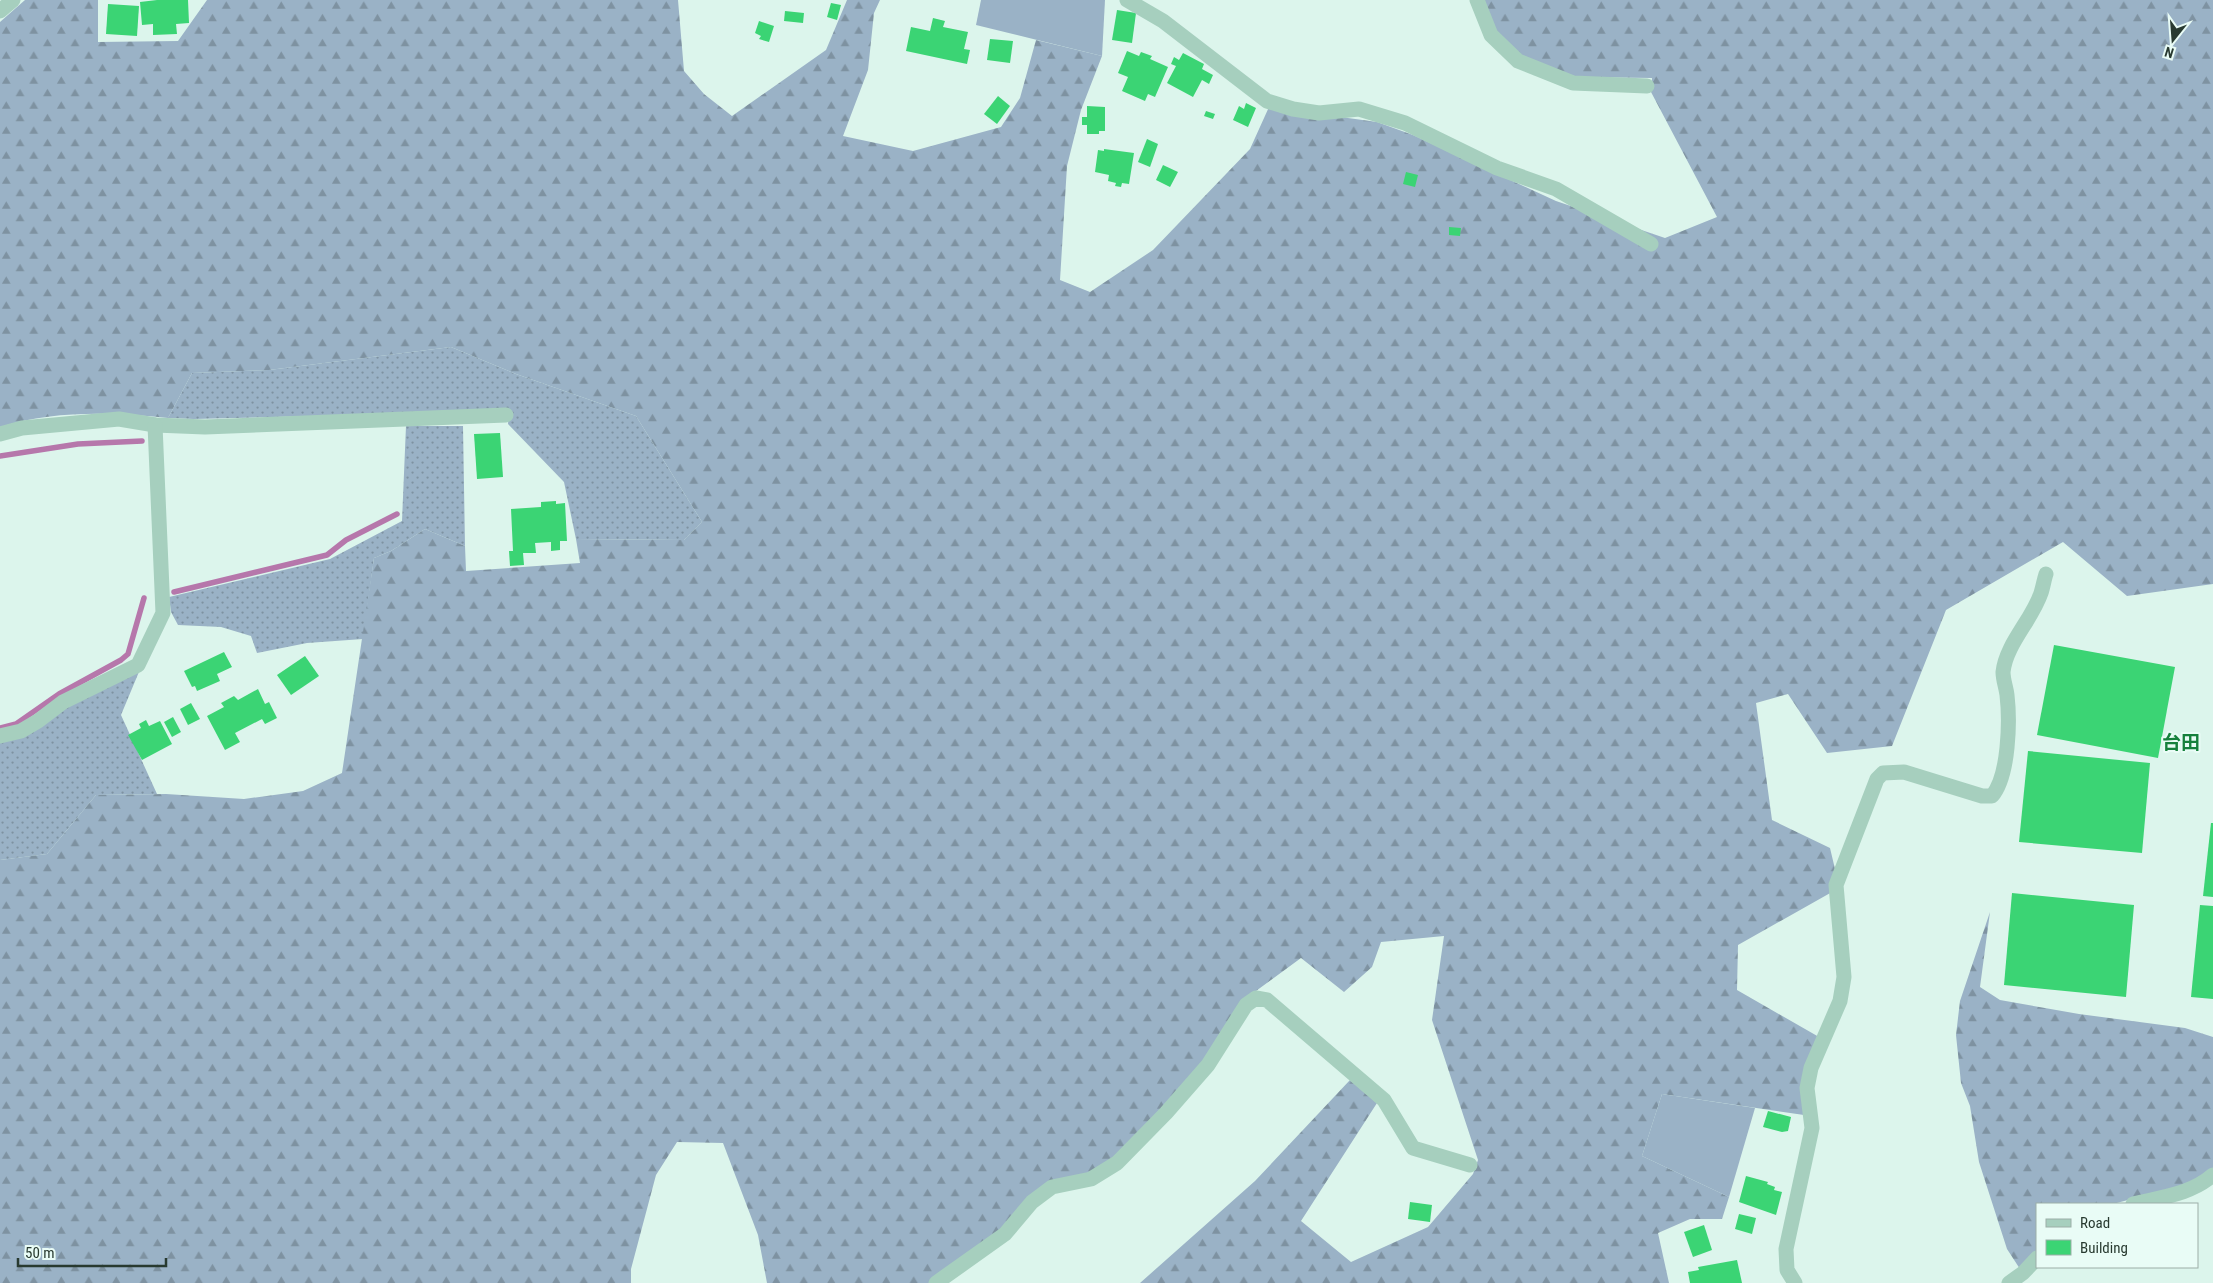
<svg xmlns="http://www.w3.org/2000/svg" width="2213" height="1283" font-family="'Roboto Condensed','Noto Sans JP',sans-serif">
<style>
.grass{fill:url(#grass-dots)}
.forest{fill:url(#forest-firs)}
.garden{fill:#9ab2c6}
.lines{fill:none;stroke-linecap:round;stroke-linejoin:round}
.stream{stroke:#b677ab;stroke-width:5.5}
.building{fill:#3bd474}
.minor{stroke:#a6cfbe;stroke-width:15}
.labels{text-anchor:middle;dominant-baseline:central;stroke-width:4;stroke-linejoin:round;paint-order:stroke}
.quarter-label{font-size:19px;font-weight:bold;fill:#16803c;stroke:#e9fcf6}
</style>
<defs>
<pattern id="grass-dots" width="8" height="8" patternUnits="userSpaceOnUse" patternTransform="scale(1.25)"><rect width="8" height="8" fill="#9ab2c6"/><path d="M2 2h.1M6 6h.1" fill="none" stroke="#7e92a1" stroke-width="1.8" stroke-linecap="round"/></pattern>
<pattern id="forest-firs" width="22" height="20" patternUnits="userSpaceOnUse" patternTransform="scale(1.25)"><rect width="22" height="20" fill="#9ab2c6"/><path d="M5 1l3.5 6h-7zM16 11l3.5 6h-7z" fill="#7e92a1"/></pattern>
</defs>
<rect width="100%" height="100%" fill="#dcf5ec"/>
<g class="grass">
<path d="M 451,347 L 516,374 L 636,416 L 702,522 L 684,540 L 576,539 L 564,482 L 508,424 L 509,411 L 194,419 L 168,418 L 192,373 L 269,370 Z"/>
<path d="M 406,426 L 463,426 L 465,546 L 425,529 L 391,551 L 374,558 L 363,639 L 307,643 L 257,653 L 251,636 L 221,627 L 178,625 L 171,612 L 169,597 L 330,559 L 402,521 Z"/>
<path d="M 141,667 L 121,715 L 157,794 L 96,795 L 47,854 L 0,860 L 0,741 Z"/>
</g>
<g class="forest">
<path d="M 25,0 L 98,0 L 98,42 L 178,41 L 207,0 L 678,0 L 684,71 L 704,94 L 732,116 L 826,50 L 847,0 L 880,0 L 874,13 L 868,70 L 843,136 L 913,151 L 1001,127 L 1020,98 L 1036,40 L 1102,56 L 1081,110 L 1067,166 L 1060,280 L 1090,292 L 1153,250 L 1250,149 L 1269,107 L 1377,122 L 1413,135 L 1556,201 L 1665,238 L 1717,217 L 1651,92 L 1652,78 L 1577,77 L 1522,57 L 1495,32 L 1482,0 L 2213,0 L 2213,584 L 2127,596 L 2063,542 L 1946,610 L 1892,746 L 1827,753 L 1788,694 L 1756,703 L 1772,820 L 1830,848 L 1835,869 L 1832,892 L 1738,945 L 1737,990 L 1819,1037 L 1804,1115 L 1662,1094 L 1642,1156 L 1729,1197 L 1722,1219 L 1690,1219 L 1658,1233 L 1669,1283 L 1140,1283 L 1255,1181 L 1350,1080 L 1377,1103 L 1301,1221 L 1351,1262 L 1428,1227 L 1473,1174 L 1478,1160 L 1432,1020 L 1444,936 L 1381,942 L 1372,967 L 1344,992 L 1301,958 L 1245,999 L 1200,1069 L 1113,1158 L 1091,1172 L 1076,1176 L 1006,1225 L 931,1283 L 767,1283 L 758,1235 L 723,1143 L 677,1142 L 656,1175 L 631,1269 L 631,1283 L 0,1283 L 0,860 L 47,854 L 96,795 L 166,794 L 244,799 L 303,791 L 342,773 L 374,558 L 391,551 L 425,529 L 465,546 L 466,571 L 580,563 L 576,539 L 684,540 L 702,522 L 636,416 L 516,374 L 451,347 L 269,370 L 192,373 L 168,418 C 113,412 54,410 0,427 L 0,22 Z"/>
<path d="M 1990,912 L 1980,987 L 2000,1000 L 2079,1014 L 2185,1028 L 2213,1037 L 2213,1169 L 2198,1181 L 2113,1204 L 2037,1204 L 2037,1251 L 2020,1269 L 2007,1249 L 1979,1162 L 1970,1106 L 1961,1083 L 1956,1035 L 1960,1001 Z"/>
</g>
<g class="garden">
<path d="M 981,0 L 1105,0 L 1102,56 L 976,25 Z"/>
<path d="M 1662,1094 L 1755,1108 L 1729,1197 L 1642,1156 Z"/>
</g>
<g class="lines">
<g class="stream">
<path d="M 0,456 L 78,444 L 142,441"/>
<path d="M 174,592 L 327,555 L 346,540 L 397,514"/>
<path d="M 0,728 L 16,724 L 59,694 L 121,660 L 128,654 L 144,598"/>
</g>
</g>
<g class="building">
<path d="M 157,0 L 188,0 L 189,23 L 176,24 L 177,34 L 153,35 L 153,24 L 142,25 L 140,2 Z"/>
<path d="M 831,3 L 841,5 L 837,20 L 827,17 Z"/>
<path d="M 108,4 L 139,6 L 137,36 L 106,34 Z"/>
<path d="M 1117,10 L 1136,13 L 1132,43 L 1112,40 Z"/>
<path d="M 785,11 L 804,13 L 803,23 L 784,21 Z"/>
<path d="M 933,18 L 945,21 L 943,27 L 968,32 L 964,49 L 970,50 L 967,64 L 906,51 L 911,27 L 930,31 Z"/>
<path d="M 759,21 L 774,26 L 769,42 L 759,39 L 761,36 L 755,33 Z"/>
<path d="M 990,39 L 1013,41 L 1010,63 L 987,60 Z"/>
<path d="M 1127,51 L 1139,56 L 1141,52 L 1152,56 L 1150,59 L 1168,67 L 1155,97 L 1148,94 L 1145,101 L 1122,91 L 1128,77 L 1118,73 Z"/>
<path d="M 1183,53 L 1204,64 L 1202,69 L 1213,75 L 1209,84 L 1202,80 L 1193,97 L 1167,83 L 1176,66 L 1171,64 L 1174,57 L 1179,60 Z"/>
<path d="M 998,96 L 1010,106 L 997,124 L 984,114 Z"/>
<path d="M 1246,103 L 1256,108 L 1248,127 L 1233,120 L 1239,106 L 1244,109 Z"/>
<path d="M 1087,106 L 1105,107 L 1105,131 L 1099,131 L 1099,134 L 1087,134 L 1087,125 L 1082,125 L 1082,117 L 1087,117 Z"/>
<path d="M 1206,111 L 1215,114 L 1213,119 L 1204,116 Z"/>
<path d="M 1147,139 L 1158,144 L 1150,167 L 1138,162 Z"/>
<path d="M 1104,149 L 1134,153 L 1129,184 L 1122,183 L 1121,187 L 1115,186 L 1116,183 L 1108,181 L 1109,175 L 1095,172 L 1098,150 L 1104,151 Z"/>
<path d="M 1163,165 L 1178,172 L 1170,187 L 1156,180 Z"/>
<path d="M 1406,172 L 1418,175 L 1415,187 L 1403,184 Z"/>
<path d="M 1449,227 L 1461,228 L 1460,236 L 1449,235 Z"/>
<path d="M 500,433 L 503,477 L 477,479 L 474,434 Z"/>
<path d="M 556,501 L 556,504 L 565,503 L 567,541 L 560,541 L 560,550 L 551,551 L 551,542 L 535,543 L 536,553 L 523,553 L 524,565 L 510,566 L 509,551 L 513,551 L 511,509 L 541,507 L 541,502 Z"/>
<path d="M 2054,645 L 2175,667 L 2158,758 L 2037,735 Z"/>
<path d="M 224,652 L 232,667 L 217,674 L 220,681 L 197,691 L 195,686 L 192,687 L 184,671 Z"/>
<path d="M 305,656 L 319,676 L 291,695 L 277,675 Z"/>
<path d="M 258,689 L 265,704 L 269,702 L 277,718 L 265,724 L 262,719 L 235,733 L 240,742 L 225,750 L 207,716 L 224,707 L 221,703 L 234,696 L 238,700 Z"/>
<path d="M 191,703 L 200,719 L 188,725 L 180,709 Z"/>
<path d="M 173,717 L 181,732 L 172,737 L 164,722 Z"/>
<path d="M 146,720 L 149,726 L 160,721 L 172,744 L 142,760 L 128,735 L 141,728 L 139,724 Z"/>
<path d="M 2028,751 L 2150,763 L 2142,853 L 2019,842 Z"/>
<path d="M 2211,823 L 2213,823 L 2213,897 L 2203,896 Z"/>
<path d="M 2012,893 L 2134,905 L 2126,997 L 2004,985 Z"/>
<path d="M 2200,905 L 2213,906 L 2213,999 L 2191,997 Z"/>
<path d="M 1768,1111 L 1791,1117 L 1788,1131 L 1782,1132 L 1763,1127 Z"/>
<path d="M 1746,1176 L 1768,1182 L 1767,1184 L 1775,1187 L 1774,1190 L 1782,1192 L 1776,1215 L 1739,1202 Z"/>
<path d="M 1410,1202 L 1432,1205 L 1430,1222 L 1408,1219 Z"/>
<path d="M 1739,1214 L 1756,1218 L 1752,1234 L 1735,1229 Z"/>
<path d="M 1704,1225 L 1712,1250 L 1693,1257 L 1684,1232 Z"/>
<path d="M 1737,1260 L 1742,1283 L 1690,1283 L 1688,1272 L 1699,1270 L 1698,1267 Z"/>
</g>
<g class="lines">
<g class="minor">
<path d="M 1127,0 L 1163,21 L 1267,101 L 1293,109 L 1319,113 L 1359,109 L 1405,123 L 1497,168 L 1556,189 L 1651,244"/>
<path d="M 1477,0 L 1491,35 L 1518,61 L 1573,83 L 1647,86"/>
<path d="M 0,11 L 13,0"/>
<path d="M 0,434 L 22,428 L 119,419 L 155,425 L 205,427 L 506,415"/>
<path d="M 0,736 L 21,731 L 38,721 L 63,702 L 138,665 L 163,613 L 155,425"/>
<path d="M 2133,1204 C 2161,1197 2190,1195 2213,1175"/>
<path d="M 936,1283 L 1005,1234 L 1032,1202 L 1052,1187 L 1091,1179 L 1117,1163 L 1166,1113 L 1208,1065 L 1246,1005 L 1256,998 L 1267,1000 L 1384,1100 L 1413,1148 L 1470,1165"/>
<path d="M 1795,1283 L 1787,1270 L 1786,1249 L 1812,1128 L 1807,1088 L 1811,1068 L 1840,1001 L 1844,977 L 1836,885 L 1877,779 L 1883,773 L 1904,772 L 1982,796 L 1992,796 C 2009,776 2010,721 2007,695 C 2006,687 2003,680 2003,672 C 2006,644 2032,620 2041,593 C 2043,587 2044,580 2046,574"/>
<path d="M 2009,1283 L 2023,1273 L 2037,1258"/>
</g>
</g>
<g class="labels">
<g class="quarter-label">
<text x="2181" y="742">台田</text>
</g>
</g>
<rect x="2036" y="1203" width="162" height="65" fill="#e9fcf6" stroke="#9caea7"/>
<rect x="2046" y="1219" width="25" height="8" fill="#a6cfbe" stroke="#9caea7"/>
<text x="2080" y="1228" font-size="15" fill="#283a30">Road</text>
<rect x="2046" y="1240" width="25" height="15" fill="#3bd474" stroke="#9caea7"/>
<text x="2080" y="1253" font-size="15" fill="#283a30">Building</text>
<g transform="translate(2173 40) rotate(197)" stroke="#e9fcf6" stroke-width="4" paint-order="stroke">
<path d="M0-4L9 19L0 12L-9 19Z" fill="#283a30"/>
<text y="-8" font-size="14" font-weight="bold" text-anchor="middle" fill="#283a30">N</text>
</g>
<path d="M18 1258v8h148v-8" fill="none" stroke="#283a30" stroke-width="2.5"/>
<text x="25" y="1258" font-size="15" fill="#283a30" stroke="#e9fcf6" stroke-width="4" paint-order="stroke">50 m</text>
</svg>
